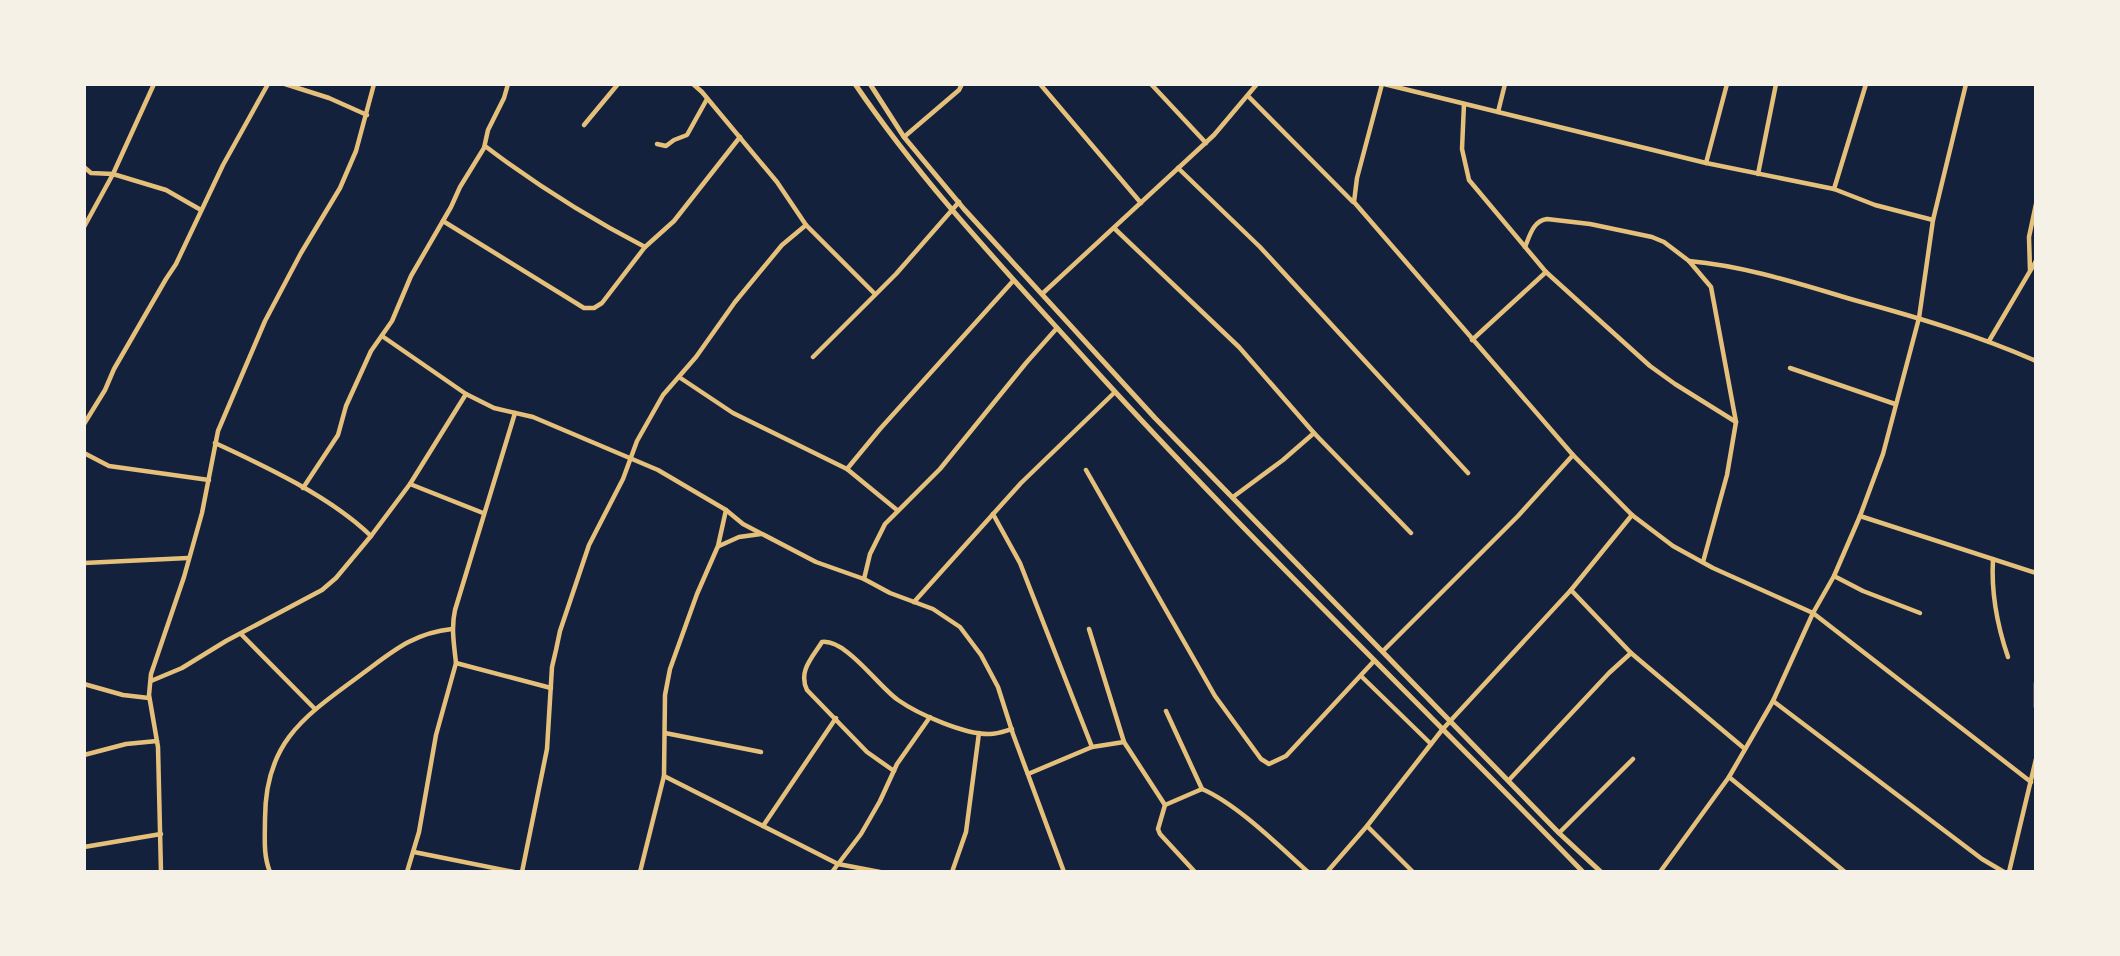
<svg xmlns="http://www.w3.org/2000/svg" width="2120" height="956" font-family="Helvetica,sans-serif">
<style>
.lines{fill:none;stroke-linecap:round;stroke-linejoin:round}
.minor{stroke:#e5c07b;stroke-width:4.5}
.tertiary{stroke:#e5c07b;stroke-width:5}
</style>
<rect width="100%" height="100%" fill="#14213d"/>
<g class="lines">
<g class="minor">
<path d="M 285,84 L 329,98 L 367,115"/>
<path d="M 693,84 L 702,92 L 777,182 L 806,225 L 875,294"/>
<path d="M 1040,84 L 1141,203"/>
<path d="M 1151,84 L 1206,143"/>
<path d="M 1382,84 L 1357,178 L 1354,202 L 1573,455 L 1632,515 L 1673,546 L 1713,568 L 1813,613 L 2031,782"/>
<path d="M 1384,84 L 1706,163 L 1834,189 L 1875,205 L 1933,220"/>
<path d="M 1248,96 L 1353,202"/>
<path d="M 1464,104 L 1462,149 L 1469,180 L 1546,272 L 1650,366 L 1675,384 L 1736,422"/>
<path d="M 1498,112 L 1505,84"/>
<path d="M 584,125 L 618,84"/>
<path d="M 904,137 L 959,90 L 962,84"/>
<path d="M 657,144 L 666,146 L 674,140 L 687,135 L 707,99"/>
<path d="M 485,146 C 535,184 589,218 645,247"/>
<path d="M 1706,163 L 1727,84"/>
<path d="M 84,167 L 91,173 L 113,174 L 166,190 L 201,210"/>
<path d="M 1178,168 L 1260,247 L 1468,473"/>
<path d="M 1758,174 L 1776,84"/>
<path d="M 1834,189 L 1866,84"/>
<path d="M 443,221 L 584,308 L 594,308 L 602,303 L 645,247 L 674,221 L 740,137"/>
<path d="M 84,227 L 113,174 L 154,84"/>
<path d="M 1114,228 L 1239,347 L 1314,433 L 1411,533"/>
<path d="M 1525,247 C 1530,235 1533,221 1547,219 L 1590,224 L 1652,237 L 1664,242 L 1689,261 L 1711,287 L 1736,422 L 1727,475 L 1703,562"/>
<path d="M 1689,261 C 1745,266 1800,284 1854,300 C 1916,317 1977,335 2036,361"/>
<path d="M 2030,270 L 2029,237 L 2036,204"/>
<path d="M 1042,294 L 1214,135 L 1257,84"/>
<path d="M 382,336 L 466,394 L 494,408 L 533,417 L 658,470 L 726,510 L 743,524 L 816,562 L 864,579 L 890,593 L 933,609 L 960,627 L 981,655 L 998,687 L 1013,734 L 1064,872"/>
<path d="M 1472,340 L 1546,272"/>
<path d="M 1989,341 L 2036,261"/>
<path d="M 813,357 L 896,274 L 959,202"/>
<path d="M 1790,368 L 1895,404"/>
<path d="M 679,377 L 733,413 L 847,469 L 897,510"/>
<path d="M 515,413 L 455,610 C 451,628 454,644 456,663 L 551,688"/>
<path d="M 84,424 L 105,390 L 114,369 L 166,279 L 176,264 L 223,165 L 268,84"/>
<path d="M 84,453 L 109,466 L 209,480"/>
<path d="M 847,469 L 880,429 L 1013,281"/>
<path d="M 1086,470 L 1215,696 L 1261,759 L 1269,764 L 1286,756 L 1374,661"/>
<path d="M 410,484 L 483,513"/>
<path d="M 303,488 L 338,435 L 346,406 L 371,351 L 392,321 L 411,276 L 451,207 L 460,187 L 484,148 L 488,130 L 504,98 L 508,84"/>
<path d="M 1233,497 L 1283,460 L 1314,433"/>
<path d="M 993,514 L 1020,563 L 1092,747"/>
<path d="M 1860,516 L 2036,573"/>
<path d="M 371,536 L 410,484 L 466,394"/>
<path d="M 719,546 L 739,537 L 761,534"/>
<path d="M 1993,559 C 1991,593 1997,625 2008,657"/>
<path d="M 84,563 L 188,558"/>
<path d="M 1834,576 L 1863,591 L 1920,613"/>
<path d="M 864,579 L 870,554 L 885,524 L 940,469 L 1026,363 L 1057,328"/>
<path d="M 1571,590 L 1631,653 L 1745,749"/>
<path d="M 914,602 L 1021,483 L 1115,392"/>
<path d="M 1089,629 L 1124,742 L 1165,805"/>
<path d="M 241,634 L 315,709"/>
<path d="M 1383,651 L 1518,516 L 1573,455"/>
<path d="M 1361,676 L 1431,744"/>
<path d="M 151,681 L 182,668 L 226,641 L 322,590 L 336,578 L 371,536 C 331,497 265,466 215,443"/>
<path d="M 2036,683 L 2036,707"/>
<path d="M 84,684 L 123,695 L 149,698"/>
<path d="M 1773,701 L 1982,859 L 2004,872"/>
<path d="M 1166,711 L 1202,789"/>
<path d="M 665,733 L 761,752"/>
<path d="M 84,755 L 126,744 L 157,741"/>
<path d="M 894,771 L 867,752 L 807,690 C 798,671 812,658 822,642 C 846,639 878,686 898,700 C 918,714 965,735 990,734 C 997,734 1005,731 1012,729"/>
<path d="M 1028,774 L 1092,747 L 1124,742"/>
<path d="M 664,776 L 838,864 L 880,872"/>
<path d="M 1729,777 L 1845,872"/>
<path d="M 1509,780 L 1609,673 L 1631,653"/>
<path d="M 763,826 L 836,718"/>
<path d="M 1367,826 L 1413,872"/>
<path d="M 1559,833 L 1633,759"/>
<path d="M 84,847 L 161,834"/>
<path d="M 414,852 L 514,872"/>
<path d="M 161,872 L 158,747 L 149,695 L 151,674 L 184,577 L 202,513 L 218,431 L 265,321 L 301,253 L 340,188 L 356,151 L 374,84"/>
<path d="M 270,872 C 263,855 265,837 265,819 C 265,741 305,716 362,674 C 392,652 413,633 452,629"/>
<path d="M 407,872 L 419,832 L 436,735 L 456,663"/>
<path d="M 522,872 L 547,749 L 552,667 L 556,650 L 560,631 L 589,545 L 623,479 L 637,441 L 663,395 L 696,357 L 735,302 L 782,245 L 806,225"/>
<path d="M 640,872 L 664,776 L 665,695 L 670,669 L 697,594 L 718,546 L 726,510"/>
<path d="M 832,872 L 861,834 L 880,801 L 897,764 L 930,717"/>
<path d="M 952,872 L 966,832 L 979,733"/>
<path d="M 1195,872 L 1160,834 L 1158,829 L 1165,805 L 1202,789 C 1237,804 1279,846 1308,872"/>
<path d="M 1327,872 L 1367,826 L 1442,730 L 1571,590 L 1632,515"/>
<path d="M 1660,872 L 1729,777 L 1773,701 L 1813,613 L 1834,576 L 1860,516 L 1883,454 L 1919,318 L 1933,220 L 1966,84"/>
<path d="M 2009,872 L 2036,759"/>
</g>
<g class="tertiary">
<path d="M 855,84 C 923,184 1006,271 1087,361 C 1246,537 1418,701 1583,872"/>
<path d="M 870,84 L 904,137 L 964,209 L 1155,418 L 1559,833 L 1601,872"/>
</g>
</g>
<rect width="2120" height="956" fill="none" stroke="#f6f1e7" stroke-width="172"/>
</svg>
